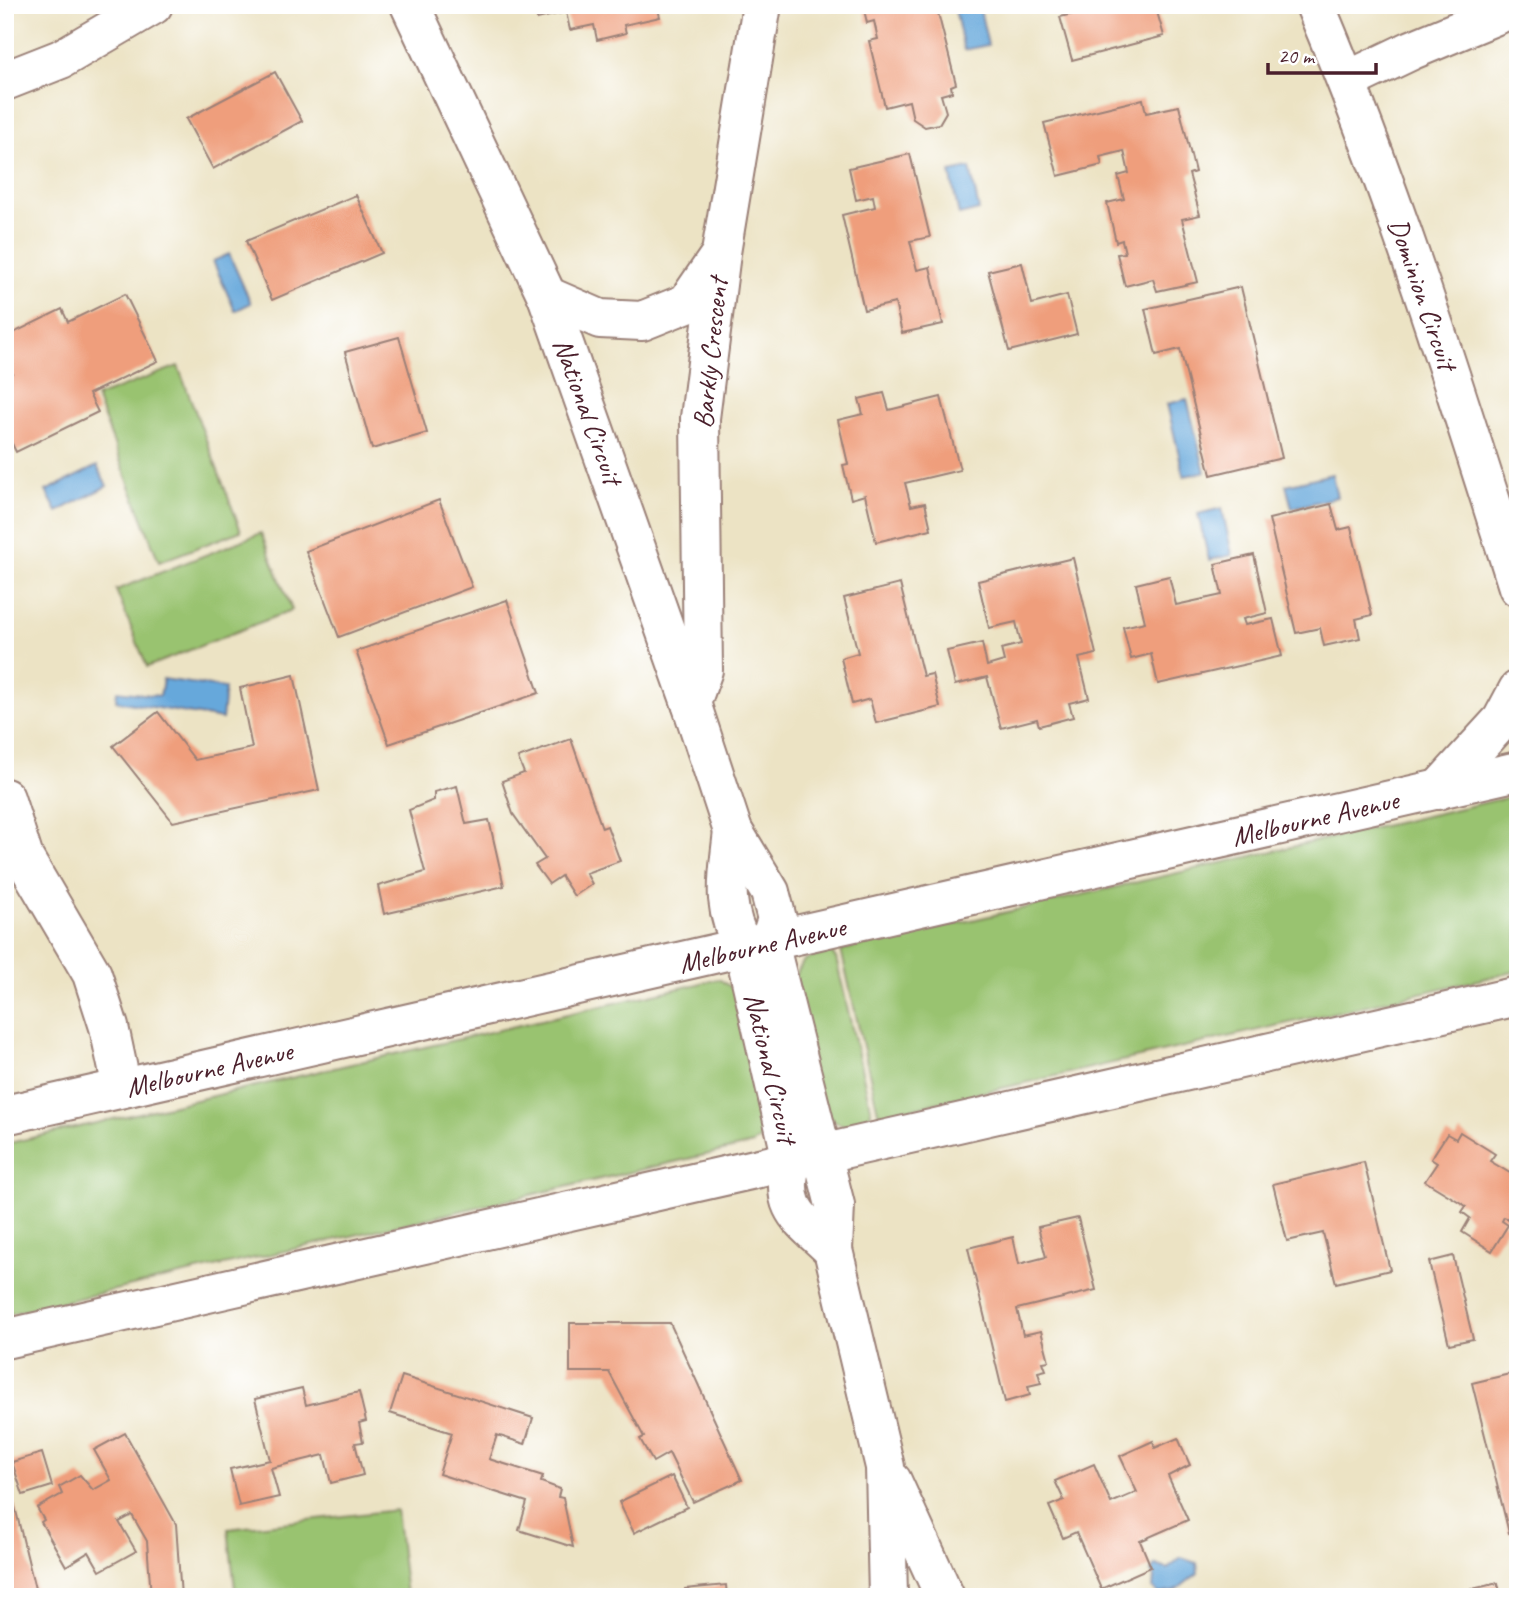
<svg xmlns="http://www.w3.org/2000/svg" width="1523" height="1602" font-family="Caveat,sans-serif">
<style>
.green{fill:#99c36f;stroke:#72714d;stroke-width:2}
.water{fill:#66a8db;stroke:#586483;stroke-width:2}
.building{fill:#ef9e7c}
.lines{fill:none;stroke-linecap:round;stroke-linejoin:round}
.minor-casing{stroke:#9b8178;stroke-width:42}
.major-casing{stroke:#9b8178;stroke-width:42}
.minor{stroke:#fff;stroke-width:38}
.major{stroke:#fff;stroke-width:38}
.labels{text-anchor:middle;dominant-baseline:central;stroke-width:6;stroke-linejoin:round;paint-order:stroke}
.street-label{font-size:28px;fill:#4a1f2b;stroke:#fff}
</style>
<rect width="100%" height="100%" fill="#fff"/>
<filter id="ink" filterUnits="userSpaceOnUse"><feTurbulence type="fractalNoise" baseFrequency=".0143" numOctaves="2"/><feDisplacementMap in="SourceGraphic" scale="14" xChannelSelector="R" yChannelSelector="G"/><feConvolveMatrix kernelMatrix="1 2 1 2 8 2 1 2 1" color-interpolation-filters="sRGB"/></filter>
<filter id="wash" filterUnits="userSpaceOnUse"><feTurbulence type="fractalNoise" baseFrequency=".00686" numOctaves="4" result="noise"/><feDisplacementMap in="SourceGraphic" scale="28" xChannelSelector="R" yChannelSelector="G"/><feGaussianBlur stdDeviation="1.57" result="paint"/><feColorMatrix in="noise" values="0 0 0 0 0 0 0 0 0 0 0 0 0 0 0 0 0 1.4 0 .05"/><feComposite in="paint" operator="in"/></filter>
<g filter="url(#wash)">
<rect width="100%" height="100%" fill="#ece3c4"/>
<g class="green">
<path d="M 178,366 L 241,531 L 159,562 L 96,397 Z"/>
<path d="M 261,533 L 292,610 L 147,667 L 116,590 Z"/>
<path d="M 1518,795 L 1518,971 L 879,1116 L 841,950 Z"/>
<path d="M 831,952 L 836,958 L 871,1111 L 869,1121 L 846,1127 L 821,1114 L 793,981 L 804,960 Z"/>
<path d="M 719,979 L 736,991 L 768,1121 L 765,1135 L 753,1144 L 5,1315 L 5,1144 Z"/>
<path d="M 396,1510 L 406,1595 L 236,1597 L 228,1529 Z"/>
</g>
<g class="water">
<path d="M 954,5 L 979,5 L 988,45 L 964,50 Z"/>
<path d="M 970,168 L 979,210 L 959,215 L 950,172 Z"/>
<path d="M 229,254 L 251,303 L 235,311 L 213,261 Z"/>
<path d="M 1187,399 L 1205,472 L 1184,476 L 1167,404 Z"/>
<path d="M 97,466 L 107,486 L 57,512 L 46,491 Z"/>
<path d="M 1332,474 L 1337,497 L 1292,508 L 1286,485 Z"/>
<path d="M 1222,508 L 1232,555 L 1209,560 L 1198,514 Z"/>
<path d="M 163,679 L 225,688 L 222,719 L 116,701 L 117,691 L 160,696 Z"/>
<path d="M 1181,1558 L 1197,1563 L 1198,1573 L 1175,1591 L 1158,1594 L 1153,1588 L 1154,1576 L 1151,1572 L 1155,1565 L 1168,1569 Z"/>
</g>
<g id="blocks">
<g class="building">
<path d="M 534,5 L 657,5 L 660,17 L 624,25 L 626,33 L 597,40 L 594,25 L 570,30 L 566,12 L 537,19 Z"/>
<path d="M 863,5 L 936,5 L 956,84 L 951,86 L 952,92 L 941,95 L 946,112 L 939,124 L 925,127 L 913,119 L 909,101 L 885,107 L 869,41 L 878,39 L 874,21 L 867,23 Z"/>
<path d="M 1093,5 L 1155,5 L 1164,36 L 1072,60 L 1060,17 L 1094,9 Z"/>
<path d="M 275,72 L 302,121 L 213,169 L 186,119 Z"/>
<path d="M 1143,99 L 1146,113 L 1179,106 L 1195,172 L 1189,174 L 1200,215 L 1182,219 L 1198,282 L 1157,291 L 1153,279 L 1125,286 L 1117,254 L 1125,253 L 1122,240 L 1116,242 L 1107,203 L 1124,199 L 1118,176 L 1129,173 L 1124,151 L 1100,157 L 1102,165 L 1058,176 L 1044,123 Z"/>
<path d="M 910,154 L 930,237 L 910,241 L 917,270 L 930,267 L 943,324 L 902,333 L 895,303 L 864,310 L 842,215 L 875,207 L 873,196 L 856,200 L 849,168 Z"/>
<path d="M 356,195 L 382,253 L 272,300 L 246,241 Z"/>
<path d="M 1022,263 L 1032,304 L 1067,295 L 1077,334 L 1009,351 L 988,271 Z"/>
<path d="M 1241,287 L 1282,458 L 1211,475 L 1180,349 L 1156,355 L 1145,309 Z"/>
<path d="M 125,294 L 158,361 L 89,394 L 98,412 L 16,452 L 5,429 L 5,376 L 12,373 L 5,359 L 5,337 L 62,309 L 68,322 Z"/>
<path d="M 399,337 L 427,433 L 372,449 L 345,352 Z"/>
<path d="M 884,393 L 889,410 L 941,397 L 960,470 L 905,483 L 911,506 L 925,503 L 931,529 L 876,542 L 865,495 L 851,499 L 843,465 L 848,464 L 838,420 L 863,414 L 859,399 Z"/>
<path d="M 439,500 L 472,587 L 339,637 L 306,551 Z"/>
<path d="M 1331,504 L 1338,530 L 1351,527 L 1372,615 L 1356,619 L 1360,638 L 1324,646 L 1320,628 L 1296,633 L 1269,519 Z"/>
<path d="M 1254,555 L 1267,613 L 1243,619 L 1245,625 L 1273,619 L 1282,656 L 1158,684 L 1151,654 L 1131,659 L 1123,627 L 1145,622 L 1136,584 L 1169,576 L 1176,605 L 1222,595 L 1215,564 Z"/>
<path d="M 1073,558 L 1096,654 L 1079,658 L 1089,698 L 1069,703 L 1073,717 L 1039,726 L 1037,719 L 1001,728 L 987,677 L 955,685 L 947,651 L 982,643 L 987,666 L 1004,661 L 1001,649 L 1021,644 L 1016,622 L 989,628 L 978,581 Z"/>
<path d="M 900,584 L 923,676 L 932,674 L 940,707 L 876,723 L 870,699 L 852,704 L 841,658 L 858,653 L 844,598 Z"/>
<path d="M 507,600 L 539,693 L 389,744 L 356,651 Z"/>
<path d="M 294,675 L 319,790 L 173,822 L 113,746 L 158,712 L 195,760 L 252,748 L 240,688 Z"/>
<path d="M 571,739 L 602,828 L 607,826 L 620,861 L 586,873 L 592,884 L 574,896 L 561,876 L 549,884 L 535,865 L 545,859 L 513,814 L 502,781 L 524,773 L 518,758 Z"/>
<path d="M 457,786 L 466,824 L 489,820 L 504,886 L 384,914 L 378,886 L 425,872 L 409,810 L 434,800 L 434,792 Z"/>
<path d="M 1460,1132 L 1495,1154 L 1490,1161 L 1518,1178 L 1518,1223 L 1504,1217 L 1502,1221 L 1508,1225 L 1492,1251 L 1462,1232 L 1470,1218 L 1462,1212 L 1466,1206 L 1425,1181 L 1437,1163 L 1431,1159 L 1447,1134 L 1456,1139 Z"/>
<path d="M 1364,1162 L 1390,1270 L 1336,1283 L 1323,1233 L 1287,1241 L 1273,1184 Z"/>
<path d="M 1078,1218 L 1096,1290 L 1017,1309 L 1023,1335 L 1041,1331 L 1049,1361 L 1043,1362 L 1046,1370 L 1038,1372 L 1041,1383 L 1028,1386 L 1030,1395 L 1005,1402 L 968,1248 L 1013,1237 L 1019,1264 L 1046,1257 L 1038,1227 Z"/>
<path d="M 1453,1256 L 1473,1339 L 1449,1344 L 1429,1262 Z"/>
<path d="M 570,1323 L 670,1323 L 742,1480 L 693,1502 L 669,1453 L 653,1462 L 640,1439 L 644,1437 L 609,1372 L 570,1372 Z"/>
<path d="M 1518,1372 L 1518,1531 L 1509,1533 L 1472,1383 Z"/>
<path d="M 402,1376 L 533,1418 L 525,1444 L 497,1435 L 489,1459 L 543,1476 L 541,1482 L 560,1489 L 558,1497 L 563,1498 L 573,1547 L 519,1530 L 527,1502 L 439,1474 L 452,1433 L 390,1413 Z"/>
<path d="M 302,1388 L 306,1405 L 359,1392 L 366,1421 L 359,1423 L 363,1442 L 355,1443 L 363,1475 L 331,1483 L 324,1455 L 271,1468 L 279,1497 L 239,1506 L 230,1469 L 270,1460 L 255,1399 Z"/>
<path d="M 125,1433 L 176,1524 L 181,1597 L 151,1597 L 147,1541 L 132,1515 L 119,1522 L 136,1551 L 100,1571 L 89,1552 L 66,1566 L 41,1522 L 44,1520 L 37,1508 L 62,1494 L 59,1487 L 80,1475 L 93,1490 L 111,1480 L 94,1450 Z"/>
<path d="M 1178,1438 L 1190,1465 L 1168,1476 L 1188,1520 L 1140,1541 L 1151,1567 L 1101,1589 L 1076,1532 L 1063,1538 L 1049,1506 L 1064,1500 L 1055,1481 L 1094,1464 L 1111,1503 L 1137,1492 L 1120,1456 L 1153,1441 L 1155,1448 Z"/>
<path d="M 42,1453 L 52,1486 L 23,1495 L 12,1462 Z"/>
<path d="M 672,1476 L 687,1507 L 634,1533 L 619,1502 Z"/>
<path d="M 5,1478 L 8,1478 L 37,1597 L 5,1597 Z"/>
<path d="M 1498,1583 L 1501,1597 L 1452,1597 L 1451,1594 Z"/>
<path d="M 726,1585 L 727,1597 L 685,1597 L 685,1589 Z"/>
</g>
</g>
</g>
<g filter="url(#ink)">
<use href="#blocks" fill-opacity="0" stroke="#9b8178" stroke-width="2"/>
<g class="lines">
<g class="minor-casing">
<g id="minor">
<path d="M 410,5 L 547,296 L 691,703 L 733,831 L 770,892 L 777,919 L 769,943 L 835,1205 L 833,1250 L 885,1467 L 888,1597"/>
<path d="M 1315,5 C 1395,195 1456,391 1518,587"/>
<path d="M 5,81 L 61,59 L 153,5"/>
<path d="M 1347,81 L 1412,50 L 1518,6"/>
<path d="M 547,296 L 600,319 L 642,321 L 687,303 L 718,258"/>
<path d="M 691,703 L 703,670 L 700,418 L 721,253 L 762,5"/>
<path d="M 5,798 L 24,858 L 92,974 L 109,1027 L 122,1088"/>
<path d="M 733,831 C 728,879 720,904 744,949 L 792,1160 C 778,1209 801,1219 833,1250"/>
<path d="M 892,1481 L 945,1597"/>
</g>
</g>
<g class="major-casing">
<g id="major">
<path d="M 1438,790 L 1502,720 L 1518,690"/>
<path d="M 5,1115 L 1518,771"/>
<path d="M 5,1339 L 1518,996"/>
</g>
</g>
<use href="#minor" class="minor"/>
<use href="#major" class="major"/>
</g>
</g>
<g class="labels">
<g class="street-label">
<text transform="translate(1423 294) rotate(71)">Dominion Circuit</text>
<text transform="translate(710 353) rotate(-84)">Barkly Crescent</text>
<text transform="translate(588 411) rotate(70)">National Circuit</text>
<text transform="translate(1315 818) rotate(-13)">Melbourne Avenue</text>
<text transform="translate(762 945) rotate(-13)">Melbourne Avenue</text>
<text transform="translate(771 1068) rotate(77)">National Circuit</text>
<text transform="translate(209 1069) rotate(-13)">Melbourne Avenue</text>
</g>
</g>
<rect width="1523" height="1602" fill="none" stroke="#fff" stroke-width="28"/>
<path d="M1268 63v10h108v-10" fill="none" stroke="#4a1f2b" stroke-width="3.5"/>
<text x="1278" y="63" font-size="21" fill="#4a1f2b" stroke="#ffffff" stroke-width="5" paint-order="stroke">20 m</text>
</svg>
